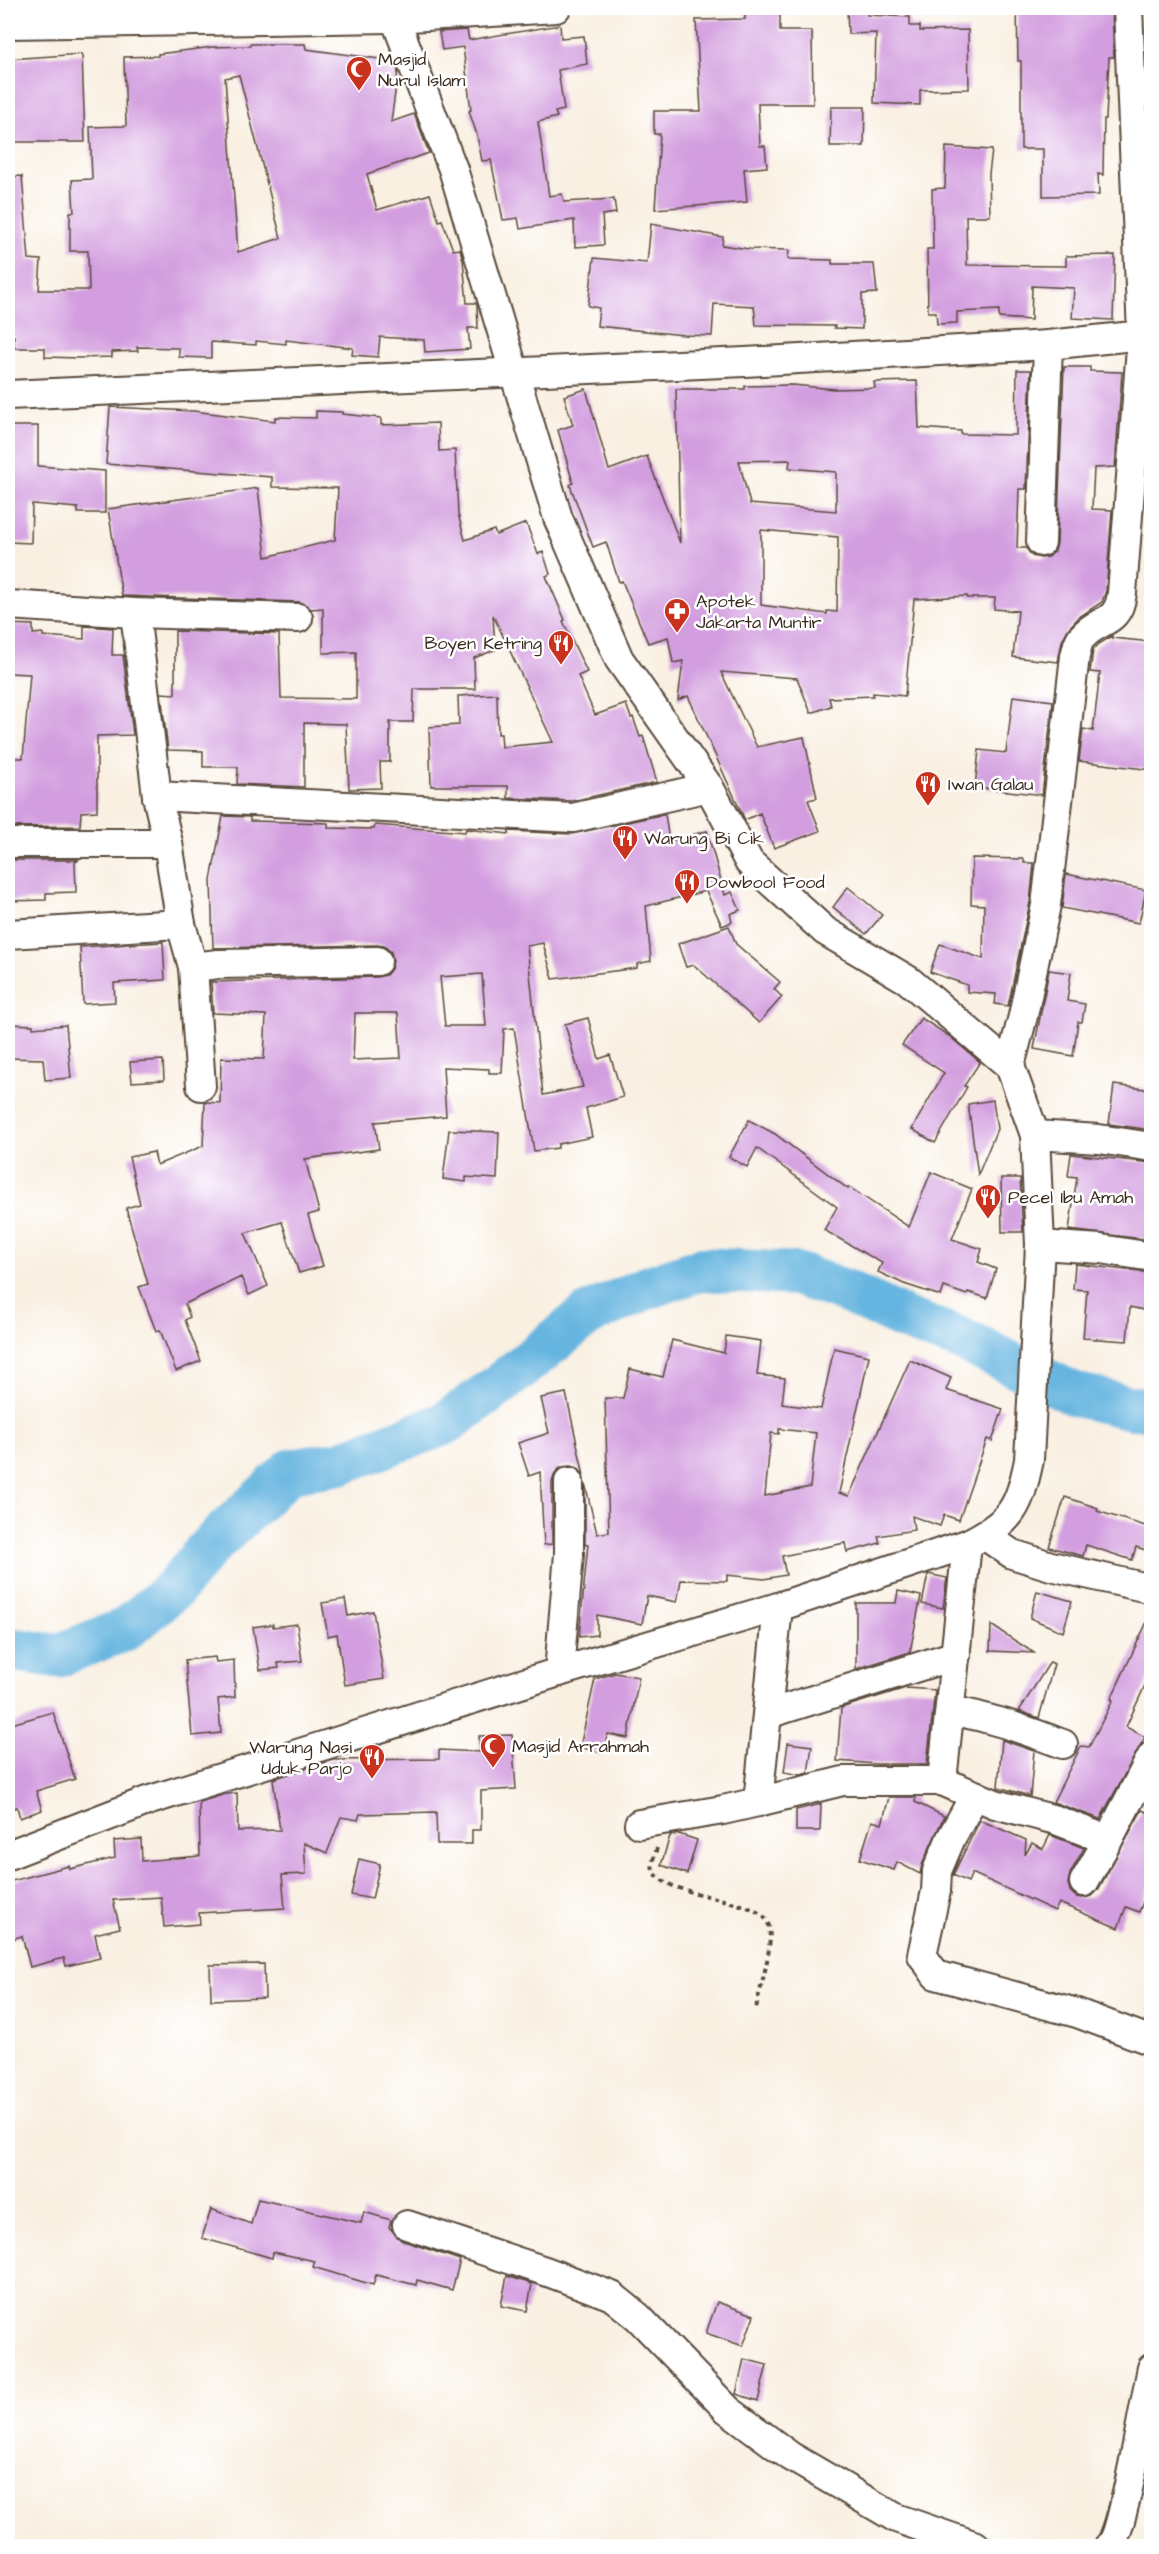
<svg xmlns="http://www.w3.org/2000/svg" width="1159" height="2554" font-family="'Architects Daughter',sans-serif">
<style>
.lines{fill:none;stroke-linecap:round;stroke-linejoin:round}
.river{stroke:#66b5e0;stroke-width:44}
.building{fill:#d39edf;fill-rule:evenodd}
.street-casing{stroke:#58483b;stroke-width:32}
.path{stroke:#58483b;stroke-width:4;stroke-dasharray:4.5 4.5;stroke-linecap:butt}
.street{stroke:#fff;stroke-width:28}
.labels{text-anchor:middle;dominant-baseline:central;stroke-width:5;stroke-linejoin:round;paint-order:stroke}
.poi-label{font-size:18px;fill:#3b2a1e;stroke:#fff;text-anchor:start}
</style>
<rect width="100%" height="100%" fill="#fff"/>
<filter id="ink" filterUnits="userSpaceOnUse"><feTurbulence type="fractalNoise" baseFrequency=".0167" numOctaves="2"/><feDisplacementMap in="SourceGraphic" scale="12" xChannelSelector="R" yChannelSelector="G"/><feConvolveMatrix kernelMatrix="1 2 1 2 8 2 1 2 1" color-interpolation-filters="sRGB"/></filter>
<filter id="wash" filterUnits="userSpaceOnUse"><feTurbulence type="fractalNoise" baseFrequency=".008" numOctaves="4" result="noise"/><feDisplacementMap in="SourceGraphic" scale="24" xChannelSelector="R" yChannelSelector="G"/><feGaussianBlur stdDeviation="1.35" result="paint"/><feColorMatrix in="noise" values="0 0 0 0 0 0 0 0 0 0 0 0 0 0 0 0 0 1.4 0 .05"/><feComposite in="paint" operator="in"/></filter>
<g filter="url(#wash)">
<rect width="100%" height="100%" fill="#f9f0e2"/>
<g class="lines">
<path class="river" d="M 8,1649 L 57,1656 L 126,1629 L 176,1587 L 208,1548 L 290,1471 L 340,1463 L 444,1424 L 494,1389 L 587,1315 L 646,1288 L 702,1269 L 796,1274 L 845,1291 L 908,1320 L 958,1338 L 1077,1395 L 1132,1408 L 1152,1409"/>
</g>
<g id="blocks">
<g class="building">
<path d="M 847,8 L 867,8 L 867,15 L 910,17 L 910,26 L 920,26 L 920,31 L 968,30 L 969,89 L 920,90 L 920,105 L 874,103 L 876,33 L 848,34 Z"/>
<path d="M 1017,8 L 1112,8 L 1114,57 L 1109,57 L 1106,119 L 1104,119 L 1103,175 L 1098,174 L 1099,195 L 1043,196 L 1043,149 L 1021,149 L 1021,61 L 1018,61 Z"/>
<path d="M 745,10 L 780,10 L 780,31 L 812,31 L 813,104 L 758,104 L 760,146 L 765,146 L 767,167 L 744,169 L 747,202 L 655,209 L 660,134 L 654,134 L 654,111 L 701,111 L 696,20 L 745,19 Z"/>
<path d="M 560,25 L 561,38 L 584,36 L 587,64 L 558,70 L 564,110 L 555,112 L 557,117 L 538,122 L 549,196 L 562,194 L 564,202 L 614,199 L 616,213 L 602,215 L 604,245 L 575,247 L 574,220 L 520,229 L 518,218 L 503,220 L 491,160 L 482,161 L 477,135 L 469,111 L 471,110 L 463,47 L 442,50 L 439,32 L 467,30 L 469,40 Z"/>
<path d="M 250,44 L 305,44 L 306,49 L 394,61 L 398,71 L 391,122 L 414,114 L 429,153 L 367,174 L 377,210 L 430,194 L 439,221 L 442,220 L 453,250 L 460,249 L 463,260 L 467,303 L 476,303 L 477,306 L 478,328 L 468,328 L 470,349 L 425,352 L 424,340 L 380,337 L 378,357 L 352,355 L 353,348 L 286,340 L 286,344 L 256,341 L 256,345 L 211,342 L 211,358 L 179,357 L 179,348 L 137,347 L 138,351 L 112,352 L 112,357 L 79,358 L 45,357 L 45,348 L 14,348 L 14,336 L 8,336 L 8,177 L 22,176 L 29,259 L 41,260 L 39,290 L 89,290 L 88,251 L 70,251 L 70,212 L 74,212 L 72,180 L 92,179 L 90,127 L 126,126 L 124,57 L 158,56 L 158,54 L 213,47 L 250,46 ZM 239,75 L 281,238 L 238,252 L 225,78 Z"/>
<path d="M 82,54 L 85,142 L 8,142 L 8,59 Z"/>
<path d="M 831,107 L 865,107 L 864,146 L 830,146 Z"/>
<path d="M 946,147 L 992,150 L 989,174 L 990,216 L 966,216 L 967,265 L 1066,266 L 1066,256 L 1115,255 L 1113,320 L 1072,318 L 1074,288 L 1032,286 L 1031,320 L 999,318 L 999,310 L 957,312 L 957,323 L 937,324 L 936,312 L 928,312 L 927,249 L 933,249 L 932,189 L 945,188 Z"/>
<path d="M 651,224 L 723,237 L 722,245 L 749,249 L 789,250 L 788,259 L 832,260 L 832,264 L 874,264 L 877,293 L 862,294 L 862,329 L 834,328 L 835,326 L 756,325 L 754,306 L 714,304 L 712,336 L 684,335 L 597,326 L 599,308 L 588,306 L 594,258 L 647,263 Z"/>
<path d="M 1064,367 L 1090,367 L 1090,371 L 1122,372 L 1115,467 L 1094,468 L 1092,509 L 1112,510 L 1106,591 L 1102,602 L 1079,617 L 1068,629 L 1062,641 L 1058,662 L 1013,657 L 1018,611 L 994,609 L 995,598 L 967,598 L 967,596 L 914,599 L 905,696 L 873,693 L 873,696 L 829,698 L 831,706 L 811,713 L 797,678 L 721,672 L 757,747 L 804,737 L 817,798 L 808,800 L 820,831 L 774,848 L 760,813 L 745,820 L 688,696 L 678,700 L 683,661 L 673,663 L 668,637 L 648,643 L 622,581 L 619,582 L 606,542 L 593,547 L 570,485 L 573,483 L 558,430 L 573,425 L 564,396 L 586,389 L 609,470 L 647,456 L 680,543 L 676,389 L 745,389 L 745,386 L 793,385 L 834,389 L 875,388 L 874,382 L 917,381 L 919,428 L 961,431 L 961,434 L 1016,435 L 1017,370 L 1031,370 L 1026,489 L 1019,489 L 1017,548 L 1026,548 L 1032,556 L 1041,558 L 1048,557 L 1055,551 L 1057,543 ZM 790,460 L 789,468 L 836,472 L 836,511 L 750,504 L 739,461 ZM 761,530 L 838,537 L 837,612 L 827,611 L 827,614 L 761,605 Z"/>
<path d="M 110,407 L 193,411 L 275,421 L 275,417 L 316,418 L 316,411 L 342,412 L 342,414 L 381,418 L 381,425 L 438,423 L 439,451 L 455,450 L 458,514 L 465,540 L 494,530 L 496,535 L 526,523 L 538,554 L 543,552 L 550,574 L 546,576 L 565,620 L 563,621 L 587,672 L 578,676 L 595,715 L 626,704 L 631,718 L 633,717 L 640,737 L 643,736 L 657,782 L 572,801 L 508,798 L 508,786 L 431,786 L 429,727 L 459,725 L 458,696 L 497,694 L 498,734 L 501,734 L 502,747 L 553,742 L 493,615 L 495,650 L 474,658 L 475,689 L 414,689 L 413,722 L 390,722 L 390,762 L 380,762 L 381,788 L 349,789 L 346,724 L 304,723 L 304,787 L 237,784 L 238,767 L 203,767 L 203,751 L 168,750 L 161,693 L 175,694 L 175,631 L 279,634 L 281,698 L 356,699 L 356,652 L 323,653 L 323,608 L 311,609 L 299,602 L 122,596 L 108,509 L 258,488 L 266,557 L 335,540 L 338,488 L 272,487 L 272,477 L 106,464 Z"/>
<path d="M 8,426 L 38,426 L 38,466 L 105,471 L 105,513 L 78,513 L 78,508 L 32,504 L 31,543 L 8,542 Z"/>
<path d="M 8,624 L 33,625 L 33,634 L 43,633 L 43,636 L 84,639 L 84,626 L 113,628 L 112,655 L 123,655 L 133,735 L 97,736 L 97,811 L 81,812 L 80,826 L 8,827 L 8,758 L 23,758 L 30,674 L 8,673 Z"/>
<path d="M 1112,636 L 1112,638 L 1152,642 L 1152,770 L 1079,761 L 1083,729 L 1093,731 L 1100,673 L 1090,672 L 1093,650 L 1099,644 Z"/>
<path d="M 1013,696 L 1053,701 L 1042,795 L 975,787 L 979,750 L 1006,753 Z"/>
<path d="M 665,814 L 669,841 L 707,831 L 725,895 L 732,892 L 740,910 L 730,914 L 732,922 L 722,926 L 706,891 L 646,906 L 651,961 L 637,964 L 637,968 L 553,979 L 543,943 L 527,946 L 543,1095 L 583,1087 L 565,1024 L 588,1018 L 599,1059 L 610,1055 L 623,1097 L 586,1108 L 592,1137 L 558,1144 L 558,1148 L 534,1151 L 514,1028 L 504,1029 L 502,1073 L 489,1073 L 489,1069 L 443,1067 L 446,1116 L 375,1122 L 379,1149 L 305,1159 L 319,1212 L 308,1215 L 323,1266 L 299,1273 L 282,1222 L 245,1233 L 268,1286 L 249,1295 L 241,1277 L 185,1304 L 190,1317 L 185,1320 L 201,1361 L 176,1371 L 160,1330 L 156,1331 L 139,1287 L 148,1284 L 126,1208 L 140,1204 L 129,1157 L 154,1152 L 157,1165 L 203,1146 L 205,1102 L 220,1103 L 221,1058 L 264,1059 L 266,1015 L 213,1013 L 211,982 L 377,977 L 386,975 L 391,969 L 393,961 L 391,952 L 384,946 L 377,945 L 213,948 L 211,880 L 223,816 L 250,817 L 250,821 L 328,823 L 328,828 L 374,829 L 375,825 L 465,832 L 466,829 L 509,834 L 509,831 L 572,834 ZM 482,974 L 486,1026 L 445,1026 L 440,977 ZM 355,1013 L 398,1013 L 401,1058 L 353,1060 Z"/>
<path d="M 972,858 L 1024,859 L 1024,863 L 1034,863 L 1030,902 L 1008,1006 L 995,1004 L 996,994 L 967,992 L 967,985 L 930,972 L 940,944 L 983,959 L 984,905 L 971,904 Z"/>
<path d="M 8,860 L 79,860 L 75,862 L 76,892 L 46,893 L 46,900 L 8,901 Z"/>
<path d="M 1066,874 L 1146,890 L 1139,923 L 1062,908 Z"/>
<path d="M 848,887 L 882,915 L 866,934 L 833,907 Z"/>
<path d="M 729,926 L 736,944 L 780,982 L 774,989 L 782,997 L 759,1023 L 694,965 L 686,967 L 678,944 Z"/>
<path d="M 163,942 L 165,980 L 114,983 L 115,1002 L 83,1004 L 80,947 Z"/>
<path d="M 1049,970 L 1071,973 L 1067,1001 L 1085,1004 L 1082,1022 L 1078,1022 L 1073,1056 L 1034,1049 Z"/>
<path d="M 921,1018 L 949,1036 L 980,1062 L 964,1086 L 967,1087 L 935,1143 L 912,1129 L 944,1073 L 902,1045 Z"/>
<path d="M 8,1024 L 33,1025 L 33,1028 L 66,1025 L 71,1078 L 45,1080 L 43,1059 L 8,1058 Z"/>
<path d="M 163,1060 L 164,1080 L 132,1082 L 130,1062 Z"/>
<path d="M 1114,1085 L 1152,1090 L 1152,1130 L 1109,1124 Z"/>
<path d="M 993,1100 L 997,1129 L 978,1175 L 968,1104 Z"/>
<path d="M 749,1120 L 775,1134 L 848,1189 L 849,1187 L 909,1227 L 931,1172 L 972,1189 L 952,1239 L 982,1249 L 978,1262 L 996,1269 L 987,1298 L 968,1292 L 967,1295 L 944,1287 L 941,1296 L 904,1284 L 878,1272 L 882,1263 L 824,1230 L 837,1207 L 757,1148 L 747,1167 L 729,1157 Z"/>
<path d="M 449,1130 L 499,1132 L 497,1179 L 466,1177 L 466,1182 L 443,1179 Z"/>
<path d="M 1071,1154 L 1152,1163 L 1152,1240 L 1069,1230 L 1077,1177 L 1068,1176 Z"/>
<path d="M 1001,1178 L 1020,1178 L 1023,1232 L 1002,1232 Z"/>
<path d="M 1075,1264 L 1152,1273 L 1152,1312 L 1130,1307 L 1127,1341 L 1083,1338 L 1087,1290 L 1073,1289 Z"/>
<path d="M 726,1336 L 761,1341 L 757,1375 L 785,1378 L 782,1404 L 821,1409 L 834,1348 L 869,1356 L 839,1493 L 849,1496 L 910,1360 L 951,1378 L 946,1390 L 1003,1409 L 992,1441 L 987,1439 L 959,1520 L 944,1515 L 940,1526 L 912,1516 L 914,1530 L 878,1536 L 880,1543 L 847,1552 L 845,1543 L 782,1556 L 786,1575 L 764,1579 L 727,1575 L 727,1581 L 681,1580 L 677,1602 L 647,1596 L 642,1624 L 597,1615 L 597,1635 L 579,1637 L 588,1544 L 585,1544 L 585,1483 L 597,1534 L 609,1532 L 605,1398 L 623,1398 L 630,1369 L 663,1377 L 672,1340 L 724,1353 ZM 779,1429 L 816,1433 L 810,1487 L 765,1496 L 771,1433 L 779,1434 Z"/>
<path d="M 566,1393 L 584,1476 L 578,1468 L 570,1466 L 561,1467 L 555,1473 L 552,1482 L 552,1544 L 544,1545 L 540,1472 L 529,1476 L 518,1443 L 549,1433 L 541,1398 Z"/>
<path d="M 1065,1497 L 1098,1508 L 1097,1511 L 1152,1528 L 1152,1552 L 1136,1547 L 1132,1560 L 1086,1545 L 1083,1556 L 1049,1547 Z"/>
<path d="M 928,1574 L 947,1578 L 943,1608 L 922,1604 Z"/>
<path d="M 898,1591 L 921,1596 L 910,1652 L 856,1669 L 856,1603 L 896,1603 Z"/>
<path d="M 1037,1591 L 1072,1601 L 1063,1632 L 1030,1618 Z"/>
<path d="M 345,1599 L 348,1616 L 373,1611 L 384,1679 L 345,1685 L 337,1634 L 328,1636 L 322,1603 Z"/>
<path d="M 1152,1611 L 1152,1670 L 1126,1727 L 1145,1737 L 1141,1744 L 1100,1819 L 1053,1802 L 1081,1746 L 1089,1747 L 1113,1700 L 1111,1699 Z"/>
<path d="M 273,1624 L 273,1627 L 297,1624 L 302,1661 L 278,1663 L 279,1668 L 260,1670 L 253,1627 Z"/>
<path d="M 991,1625 L 1034,1653 L 990,1651 Z"/>
<path d="M 215,1657 L 216,1662 L 234,1660 L 235,1697 L 218,1699 L 221,1733 L 192,1736 L 185,1660 Z"/>
<path d="M 1050,1662 L 1054,1664 L 1039,1718 L 1019,1711 Z"/>
<path d="M 615,1673 L 639,1677 L 628,1738 L 608,1734 L 602,1753 L 580,1747 L 595,1679 Z"/>
<path d="M 906,1688 L 935,1690 L 927,1764 L 877,1764 L 837,1761 L 841,1708 Z"/>
<path d="M 53,1712 L 75,1779 L 36,1791 L 42,1810 L 20,1818 L 17,1807 L 8,1810 L 8,1725 Z"/>
<path d="M 512,1735 L 516,1789 L 481,1791 L 481,1830 L 472,1830 L 472,1844 L 437,1844 L 436,1812 L 360,1814 L 358,1820 L 341,1817 L 327,1853 L 304,1843 L 306,1874 L 282,1875 L 285,1908 L 199,1913 L 200,1924 L 164,1927 L 161,1897 L 113,1900 L 120,1928 L 95,1934 L 100,1958 L 66,1966 L 64,1958 L 30,1967 L 22,1936 L 8,1940 L 8,1882 L 69,1866 L 70,1869 L 115,1858 L 114,1841 L 141,1839 L 142,1861 L 200,1856 L 199,1802 L 226,1794 L 237,1793 L 238,1831 L 280,1830 L 273,1779 L 333,1760 L 439,1759 L 439,1750 L 480,1752 L 479,1736 Z"/>
<path d="M 1002,1740 L 1034,1751 L 1030,1796 L 998,1787 Z"/>
<path d="M 788,1743 L 812,1746 L 808,1773 L 800,1775 L 784,1772 Z"/>
<path d="M 889,1797 L 916,1797 L 915,1802 L 944,1816 L 922,1865 L 920,1874 L 897,1862 L 894,1870 L 860,1859 L 872,1821 L 882,1824 Z"/>
<path d="M 821,1804 L 820,1831 L 796,1831 L 796,1810 Z"/>
<path d="M 1142,1810 L 1152,1814 L 1152,1879 L 1139,1912 L 1126,1907 L 1118,1928 L 1059,1903 L 1055,1911 L 972,1873 L 968,1882 L 953,1875 L 980,1820 L 1026,1840 L 1025,1855 L 1032,1843 L 1043,1849 L 1050,1835 L 1084,1848 L 1070,1874 L 1068,1883 L 1070,1891 L 1076,1897 L 1083,1898 L 1092,1896 L 1098,1890 Z"/>
<path d="M 679,1834 L 697,1840 L 687,1874 L 661,1865 L 670,1836 Z"/>
<path d="M 359,1859 L 380,1864 L 372,1899 L 351,1895 Z"/>
<path d="M 264,1964 L 265,1998 L 211,2000 L 210,1965 Z"/>
<path d="M 258,2199 L 361,2223 L 364,2212 L 391,2220 L 389,2227 L 401,2240 L 460,2260 L 452,2290 L 417,2280 L 416,2285 L 376,2275 L 373,2285 L 313,2267 L 315,2261 L 273,2252 L 272,2258 L 202,2238 L 211,2209 L 251,2224 Z"/>
<path d="M 507,2276 L 532,2284 L 527,2311 L 501,2306 Z"/>
<path d="M 717,2302 L 754,2315 L 743,2346 L 706,2333 Z"/>
<path d="M 744,2359 L 767,2365 L 758,2401 L 736,2394 Z"/>
</g>
</g>
</g>
<g filter="url(#ink)">
<use href="#blocks" fill-opacity="0" stroke="#58483b" stroke-width="1.5"/>
<g class="lines">
<g class="street-casing">
<g id="street">
<path d="M 8,24 L 393,18 L 556,8"/>
<path d="M 8,395 L 745,362 L 1048,345 L 1152,334"/>
<path d="M 1041,542 L 1048,345"/>
<path d="M 8,605 L 135,613 L 298,618"/>
<path d="M 135,613 L 157,796 L 168,843 L 181,924 L 193,967 L 201,1086"/>
<path d="M 157,796 L 573,818 L 709,787"/>
<path d="M 8,843 L 168,843"/>
<path d="M 8,934 L 181,924"/>
<path d="M 193,967 L 218,964 L 377,961"/>
<path d="M 1010,1066 L 1023,1016 L 1046,905 L 1075,656 C 1077,650 1077,642 1082,637 C 1099,617 1118,626 1122,593 L 1142,334 L 1128,8"/>
<path d="M 1035,1135 L 1099,1139 L 1152,1147"/>
<path d="M 1040,1245 L 1101,1249 L 1152,1257"/>
<path d="M 984,1535 L 1012,1554 L 1051,1566 L 1152,1589"/>
<path d="M 559,1672 L 569,1554 L 569,1482"/>
<path d="M 950,1710 C 993,1718 1022,1729 1063,1744"/>
<path d="M 768,1714 L 956,1655"/>
<path d="M 942,1781 L 967,1544"/>
<path d="M 975,1795 L 951,1838 L 937,1871 L 936,1891 L 922,1955 L 936,1975 L 1077,2013 L 1152,2041"/>
<path d="M 758,1802 L 843,1781 L 942,1781 L 995,1804 L 1056,1820 L 1108,1840"/>
<path d="M 639,1824 L 723,1810 L 758,1802 L 778,1607"/>
<path d="M 8,1855 L 147,1801 L 559,1672 L 778,1607 L 967,1544 C 1012,1522 1019,1508 1029,1460 L 1040,1245 L 1035,1135 L 1010,1066 L 908,980 L 825,931 L 749,862 L 709,787 L 619,659 L 558,518 L 453,169 L 391,8"/>
<path d="M 1084,1882 L 1108,1840 L 1152,1756"/>
<path d="M 407,2225 L 548,2272 L 612,2296 L 638,2317 L 728,2410 L 790,2456 L 896,2518 L 976,2546"/>
<path d="M 1109,2546 C 1123,2536 1146,2394 1152,2368"/>
</g>
</g>
<path class="path" d="M 657,1848 C 655,1855 651,1863 653,1870 C 664,1898 758,1896 768,1923 C 775,1943 760,1987 756,2009"/>
<use href="#street" class="street"/>
</g>
</g>
<defs>
<g id="mosque-pin" transform="scale(1.35)"><path d="M0 17L-7.5 6A9.5 9.5 0 1 1 7.5 6Z" fill="#c8321e" stroke="#fff"/><path d="M3.5-4.9A6 6 0 1 0 3.5 4.9A5 5 0 1 1 3.5-4.9Z" fill="#fff"/></g>
<g id="pharmacy-pin" transform="scale(1.35)"><path d="M0 17L-7.5 6A9.5 9.5 0 1 1 7.5 6Z" fill="#c8321e" stroke="#fff"/><path d="M-2-6h4v4h4v4h-4v4h-4v-4h-4v-4h4Z" fill="#fff"/></g>
<g id="restaurant-pin" transform="scale(1.35)"><path d="M0 17L-7.5 6A9.5 9.5 0 1 1 7.5 6Z" fill="#c8321e" stroke="#fff"/><path d="M-5-6h1v4h1v-4h1v4h1v-4h1v5L-1.5 .5V6h-2V.5L-5-1ZM5-6V6H3V1.5H1.5Q1.5-4 5-6Z" fill="#fff"/></g>
</defs>
<g fill-rule="evenodd">
<use href="#mosque-pin" x="359" y="69"/>
<use href="#pharmacy-pin" x="677" y="611"/>
<use href="#restaurant-pin" x="561" y="643"/>
<use href="#restaurant-pin" x="928" y="784"/>
<use href="#restaurant-pin" x="625" y="838"/>
<use href="#restaurant-pin" x="687" y="882"/>
<use href="#restaurant-pin" x="988" y="1197"/>
<use href="#mosque-pin" x="493" y="1746"/>
<use href="#restaurant-pin" x="372" y="1757"/>
</g>
<g class="labels">
<g class="poi-label">
<text x="378" y="59">Masjid<tspan x="378" dy="21">Nurul Islam</tspan></text>
<text x="696" y="601">Apotek<tspan x="696" dy="21">Jakarta Muntir</tspan></text>
<text x="542" y="643" text-anchor="end">Boyen Ketring</text>
<text x="948" y="784">Iwan Galau</text>
<text x="644" y="838">Warung Bi Cik</text>
<text x="706" y="882">Dowbool Food</text>
<text x="1008" y="1197">Pecel Ibu Amah</text>
<text x="512" y="1746">Masjid Arrahmah</text>
<text x="352" y="1747" text-anchor="end">Warung Nasi<tspan x="352" dy="21">Uduk Parjo</tspan></text>
</g>
</g>
<rect width="1159" height="2554" fill="none" stroke="#fff" stroke-width="30"/>
</svg>
